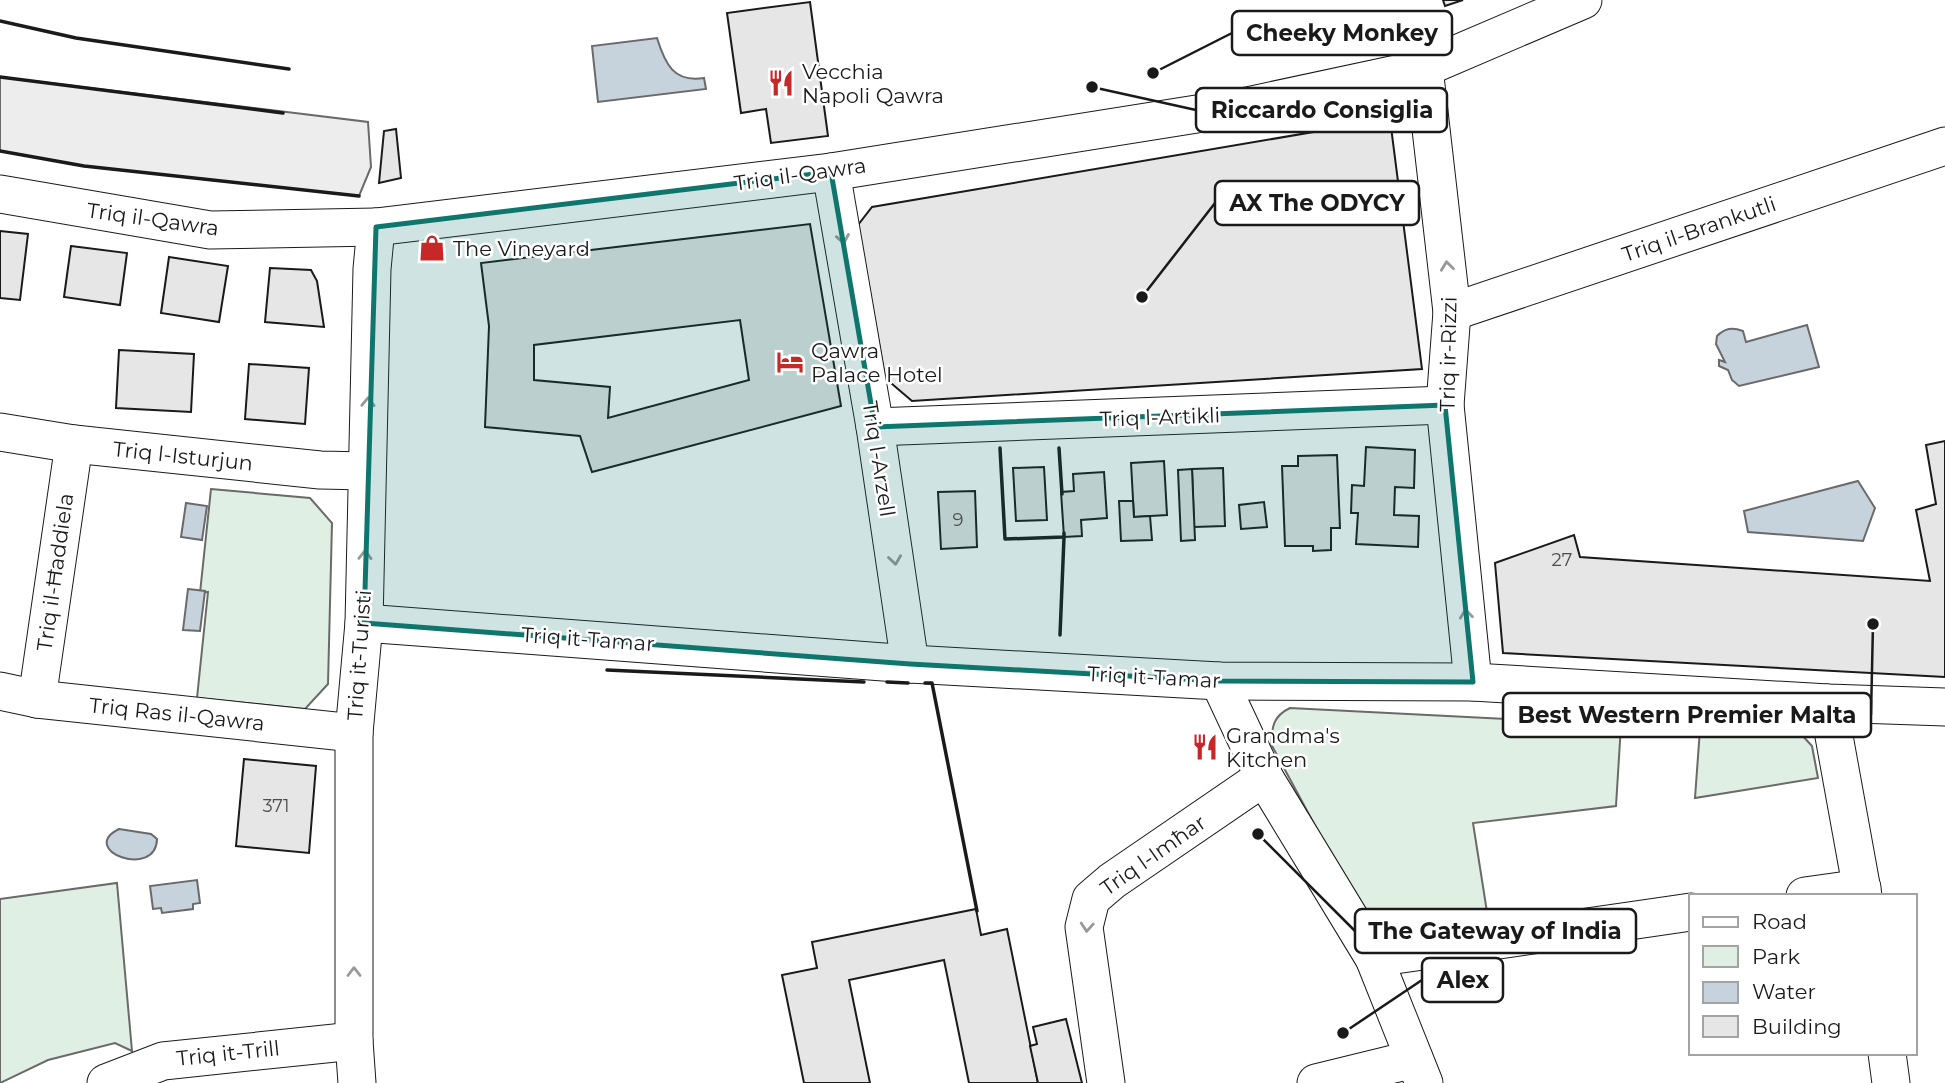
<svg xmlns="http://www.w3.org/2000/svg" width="1945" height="1083" font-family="Montserrat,sans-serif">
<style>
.green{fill:#e0efe3;stroke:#6a6a6a;stroke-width:2}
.parking{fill:#ededed;stroke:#6a6a6a;stroke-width:2}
.water{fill:#c6d2dc;stroke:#6a6a6a;stroke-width:2}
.building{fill:#e6e6e6;stroke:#1a1a1a;stroke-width:2;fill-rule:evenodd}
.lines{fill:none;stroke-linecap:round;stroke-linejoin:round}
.minor-casing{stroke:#1a1a1a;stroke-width:39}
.minor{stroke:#fff;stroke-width:37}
.wall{stroke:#1a1a1a;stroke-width:3.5}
.oneway{stroke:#989898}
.marked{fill:#0f766e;fill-opacity:0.2;stroke:#0f766e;stroke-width:5;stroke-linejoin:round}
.labels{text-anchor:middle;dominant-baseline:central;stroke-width:5;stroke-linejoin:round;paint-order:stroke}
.number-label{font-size:18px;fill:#4d4d4d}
.poi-label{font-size:21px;fill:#1a1a1a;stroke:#fff;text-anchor:start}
.street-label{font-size:21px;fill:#1a1a1a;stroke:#fff}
.leader{fill:none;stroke:#1a1a1a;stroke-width:2.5}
.callout-dot{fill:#1a1a1a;stroke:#fff;stroke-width:2.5}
.callout{fill:#fff;stroke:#1a1a1a;stroke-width:2.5}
.callout-label{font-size:23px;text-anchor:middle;font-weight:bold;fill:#1a1a1a}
</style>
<rect width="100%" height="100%" fill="#fff"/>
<g class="green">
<path d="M 211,489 L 310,498 L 332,523 L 328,684 L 305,709 L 197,698 L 208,592 L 200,593 Z"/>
<path d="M 1290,708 L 1621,725 L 1616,806 L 1473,823 L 1490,931 L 1388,943 L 1372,931 L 1271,744 C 1272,727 1273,716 1290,708 Z"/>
<path d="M 1700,729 L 1801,734 L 1812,746 L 1818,778 L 1695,798 Z"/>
<path d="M 117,883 L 132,1051 L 115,1043 L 48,1060 L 0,1083 L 0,899 Z"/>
</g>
<path class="parking" d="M 0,77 L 368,122 L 371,167 L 359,196 L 84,166 L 0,151 Z"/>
<g class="water">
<path d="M 657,38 C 665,64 674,83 704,78 L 706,89 L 598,102 L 592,46 Z"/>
<path d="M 1807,325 L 1819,367 L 1739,386 L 1732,380 L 1728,370 L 1719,366 L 1719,360 L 1725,362 L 1716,344 L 1717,336 C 1725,328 1732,327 1743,331 L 1746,342 Z"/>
<path d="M 1858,481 L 1875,508 L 1863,541 L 1748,532 L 1744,511 Z"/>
<path d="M 186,503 L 207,506 L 202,540 L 181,537 Z"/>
<path d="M 188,589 L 205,591 L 200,631 L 183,630 Z"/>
<path d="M 119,829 L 151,834 L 157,839 C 156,880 77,850 119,829 Z"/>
<path d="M 197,880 L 200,903 L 193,904 L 193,909 L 162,913 L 161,908 L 153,909 L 150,886 Z"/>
</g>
<g class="building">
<path d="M 1443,0 L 1463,0 L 1445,6 Z"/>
<path d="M 810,2 L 828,136 L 771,143 L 766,109 L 741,113 L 727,13 Z"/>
<path d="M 1390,119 L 1422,369 L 912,401 L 885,378 L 858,225 L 872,207 Z"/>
<path d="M 396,129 L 401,178 L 379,183 L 384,131 Z"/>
<path d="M 810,224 L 841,406 L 592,472 L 580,436 L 485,427 L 489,326 L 481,263 ZM 740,320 L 749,380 L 608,418 L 610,387 L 534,380 L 534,345 Z"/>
<path d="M 0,231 L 28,234 L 20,300 L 0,298 Z"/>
<path d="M 71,246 L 127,253 L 120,305 L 64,297 Z"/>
<path d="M 169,257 L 228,266 L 219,322 L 161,313 Z"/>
<path d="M 270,268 L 311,270 L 317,281 L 324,327 L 265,322 Z"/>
<path d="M 119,350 L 194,354 L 191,412 L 116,408 Z"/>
<path d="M 249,364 L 309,368 L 305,424 L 245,419 Z"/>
<path d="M 1945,441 L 1945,677 L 1503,653 L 1495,563 L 1574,535 L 1580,557 L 1930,581 L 1916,510 L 1936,504 L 1926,445 Z"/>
<path d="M 1366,447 L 1415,450 L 1414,488 L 1395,487 L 1394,515 L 1419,516 L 1418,547 L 1356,544 L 1358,513 L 1351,513 L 1352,485 L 1364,486 Z"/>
<path d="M 1337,455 L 1340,528 L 1331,528 L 1331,550 L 1313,551 L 1313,546 L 1285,546 L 1282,466 L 1298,466 L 1298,456 Z"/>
<path d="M 1164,461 L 1167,515 L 1134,517 L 1131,463 Z"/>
<path d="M 1044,467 L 1047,520 L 1016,521 L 1013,468 Z"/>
<path d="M 1223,468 L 1225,526 L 1194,527 L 1192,469 Z"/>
<path d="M 1192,469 L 1195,540 L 1181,541 L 1178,470 Z"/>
<path d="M 1104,472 L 1107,518 L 1081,520 L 1082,536 L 1064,537 L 1061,492 L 1074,491 L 1073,474 Z"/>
<path d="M 975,491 L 977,547 L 941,549 L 938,492 Z"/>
<path d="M 1119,501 L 1133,501 L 1134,517 L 1150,516 L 1152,540 L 1121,541 Z"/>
<path d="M 1264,502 L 1267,527 L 1241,529 L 1239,505 Z"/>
<path d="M 244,759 L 316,766 L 309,853 L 236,846 Z"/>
<path d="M 976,909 L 981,935 L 1007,929 L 1038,1083 L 969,1083 L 944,960 L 849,980 L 870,1083 L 804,1083 L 782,975 L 817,968 L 812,942 Z"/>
<path d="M 1066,1019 L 1082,1083 L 1038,1083 L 1030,1046 L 1037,1044 L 1033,1027 Z"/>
</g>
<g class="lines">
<g class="minor-casing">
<g id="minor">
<path d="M 1424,68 L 1452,312 L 1445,405 L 1473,682"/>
<path d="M 831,172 L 875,427 L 910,664"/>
<path d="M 0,194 L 210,230 L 376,227 L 831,172 L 1247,106 L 1424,68 L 1583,0"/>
<path d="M 1452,312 L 1945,146"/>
<path d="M 875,427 L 1445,405"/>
<path d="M 0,432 L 74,444 L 320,470 L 367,471"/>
<path d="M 364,623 L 910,664 L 1219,681 L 1473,682 L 1828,703 L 1945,707"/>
<path d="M 1219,681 L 1264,777 L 1374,958 L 1424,1083"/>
<path d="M 0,691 L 37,699 L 354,733"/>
<path d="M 37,699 L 74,444"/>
<path d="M 1828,703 L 1863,896"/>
<path d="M 1805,896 L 1862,888"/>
<path d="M 1374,958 L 1691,912"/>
<path d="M 1887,1053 L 1891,1083"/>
<path d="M 106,1083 L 163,1061 L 354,1041"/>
<path d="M 357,1083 L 354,1041 L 354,733 L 364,623 L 372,269 L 376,227"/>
<path d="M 1106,1083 L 1084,927 L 1091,899 L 1112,881 L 1264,777"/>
<path d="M 1316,1083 L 1414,1059"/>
</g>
</g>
<use href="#minor" class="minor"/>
<g class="wall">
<path d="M 0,21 L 76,38 L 289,69"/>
<path d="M 0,77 L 283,113"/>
<path d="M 0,151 L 84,166 L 359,196"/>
<path d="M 1000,448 L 1005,539 L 1064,537 L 1064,533"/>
<path d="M 1059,448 L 1062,494"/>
<path d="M 1060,635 L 1064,537"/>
<path d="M 607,670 L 864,682"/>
<path d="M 887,682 L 908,683"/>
<path d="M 925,683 L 932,683 L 977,911"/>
</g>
</g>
<defs><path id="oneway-chevron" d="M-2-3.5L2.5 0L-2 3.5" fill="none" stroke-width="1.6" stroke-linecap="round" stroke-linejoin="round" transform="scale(1.75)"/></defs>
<g class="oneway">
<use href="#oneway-chevron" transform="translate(843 239) rotate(80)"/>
<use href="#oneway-chevron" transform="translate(1447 266) rotate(-97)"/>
<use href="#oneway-chevron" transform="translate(368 402) rotate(-89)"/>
<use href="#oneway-chevron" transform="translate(365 555) rotate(-89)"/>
<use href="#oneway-chevron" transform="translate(895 560) rotate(82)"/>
<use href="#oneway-chevron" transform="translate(1466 614) rotate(-96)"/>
<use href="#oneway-chevron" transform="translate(1087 927) rotate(94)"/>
<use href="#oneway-chevron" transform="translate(354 972) rotate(-90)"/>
</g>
<path class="marked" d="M 831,172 L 875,427 L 1445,405 L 1473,682 L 1219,681 L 910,664 L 364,623 L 376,227 Z"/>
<defs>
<g id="restaurant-bare" transform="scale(2.1)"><path d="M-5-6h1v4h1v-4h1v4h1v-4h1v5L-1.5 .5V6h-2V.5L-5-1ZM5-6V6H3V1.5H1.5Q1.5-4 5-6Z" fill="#c62828" stroke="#fff" stroke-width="2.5" paint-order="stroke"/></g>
<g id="shop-bare" transform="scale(2.1)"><path d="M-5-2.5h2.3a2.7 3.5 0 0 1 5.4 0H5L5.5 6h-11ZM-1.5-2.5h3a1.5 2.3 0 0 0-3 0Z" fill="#c62828" stroke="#fff" stroke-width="2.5" paint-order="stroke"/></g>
<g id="hotel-bare" transform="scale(2.1)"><path d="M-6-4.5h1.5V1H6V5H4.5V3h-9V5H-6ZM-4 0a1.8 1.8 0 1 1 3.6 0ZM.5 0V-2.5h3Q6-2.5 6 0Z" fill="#c62828" stroke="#fff" stroke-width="2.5" paint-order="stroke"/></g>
</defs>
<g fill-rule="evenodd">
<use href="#restaurant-bare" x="781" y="83"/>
<use href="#shop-bare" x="432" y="248"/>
<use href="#hotel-bare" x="790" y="362"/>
<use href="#restaurant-bare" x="1205" y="747"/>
</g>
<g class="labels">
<g class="number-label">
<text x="958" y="520">9</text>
<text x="1562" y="560">27</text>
<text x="276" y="806">371</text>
</g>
<g class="poi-label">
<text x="802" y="71">Vecchia<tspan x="802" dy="24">Napoli Qawra</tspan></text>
<text x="453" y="248">The Vineyard</text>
<text x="811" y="350">Qawra<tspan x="811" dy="24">Palace Hotel</tspan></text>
<text x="1226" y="735">Grandma's<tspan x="1226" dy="24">Kitchen</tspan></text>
</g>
<g class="street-label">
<text transform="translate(800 174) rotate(-8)">Triq il-Qawra</text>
<text transform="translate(153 219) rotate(8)">Triq il-Qawra</text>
<text transform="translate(1699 229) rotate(-19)">Triq il-Brankutli</text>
<text transform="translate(1448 354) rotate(-89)">Triq ir-Rizzi</text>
<text transform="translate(1160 417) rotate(-2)">Triq l-Artikli</text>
<text transform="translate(183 456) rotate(6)">Triq l-Isturjun</text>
<text transform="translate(879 459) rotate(81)">Triq l-Arzell</text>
<text transform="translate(55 572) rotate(-82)">Triq il-Ħaddiela</text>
<text transform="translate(588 639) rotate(4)">Triq it-Tamar</text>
<text transform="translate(359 655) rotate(-86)">Triq it-Turisti</text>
<text transform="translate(1154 677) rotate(3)">Triq it-Tamar</text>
<text transform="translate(177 714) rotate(6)">Triq Ras il-Qawra</text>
<text transform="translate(1153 855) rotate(-35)">Triq l-Imħar</text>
<text transform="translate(228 1053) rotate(-6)">Triq it-Trill</text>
</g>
</g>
<path class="leader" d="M1153 73L1232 33M1092 87L1196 110M1142 297L1215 203M1873 624L1871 715M1258 834L1355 931M1343 1033L1422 980"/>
<g class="callout-dot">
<circle cx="1153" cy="73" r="7"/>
<circle cx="1092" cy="87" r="7"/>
<circle cx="1142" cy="297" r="7"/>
<circle cx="1873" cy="624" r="7"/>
<circle cx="1258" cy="834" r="7"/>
<circle cx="1343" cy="1033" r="7"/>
</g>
<g class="callout">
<rect x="1232" y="11" width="220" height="44" rx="7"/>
<rect x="1196" y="88" width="251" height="44" rx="7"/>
<rect x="1215" y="181" width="204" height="44" rx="7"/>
<rect x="1503" y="693" width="368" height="44" rx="7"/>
<rect x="1355" y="909" width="281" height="44" rx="7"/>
<rect x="1422" y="958" width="81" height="44" rx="7"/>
</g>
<g class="callout-label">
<text x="1342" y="41">Cheeky Monkey</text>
<text x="1322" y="118">Riccardo Consiglia</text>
<text x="1317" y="211">AX The ODYCY</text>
<text x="1687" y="723">Best Western Premier Malta</text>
<text x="1495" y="939">The Gateway of India</text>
<text x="1463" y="988">Alex</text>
</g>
<rect x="1689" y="894" width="228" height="161" fill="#ffffff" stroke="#a3a3a3" stroke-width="2"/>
<rect x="1703" y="917" width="35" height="10" fill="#ffffff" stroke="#a3a3a3" stroke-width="2"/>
<text x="1752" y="929" font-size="21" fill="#1a1a1a">Road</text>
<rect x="1703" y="946" width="35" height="21" fill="#e0efe3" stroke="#a3a3a3" stroke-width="2"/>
<text x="1752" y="964" font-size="21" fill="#1a1a1a">Park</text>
<rect x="1703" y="982" width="35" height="21" fill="#c6d2dc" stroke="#a3a3a3" stroke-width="2"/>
<text x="1752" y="999" font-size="21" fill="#1a1a1a">Water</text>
<rect x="1703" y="1016" width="35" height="21" fill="#e6e6e6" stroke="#a3a3a3" stroke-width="2"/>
<text x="1752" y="1034" font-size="21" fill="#1a1a1a">Building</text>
</svg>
